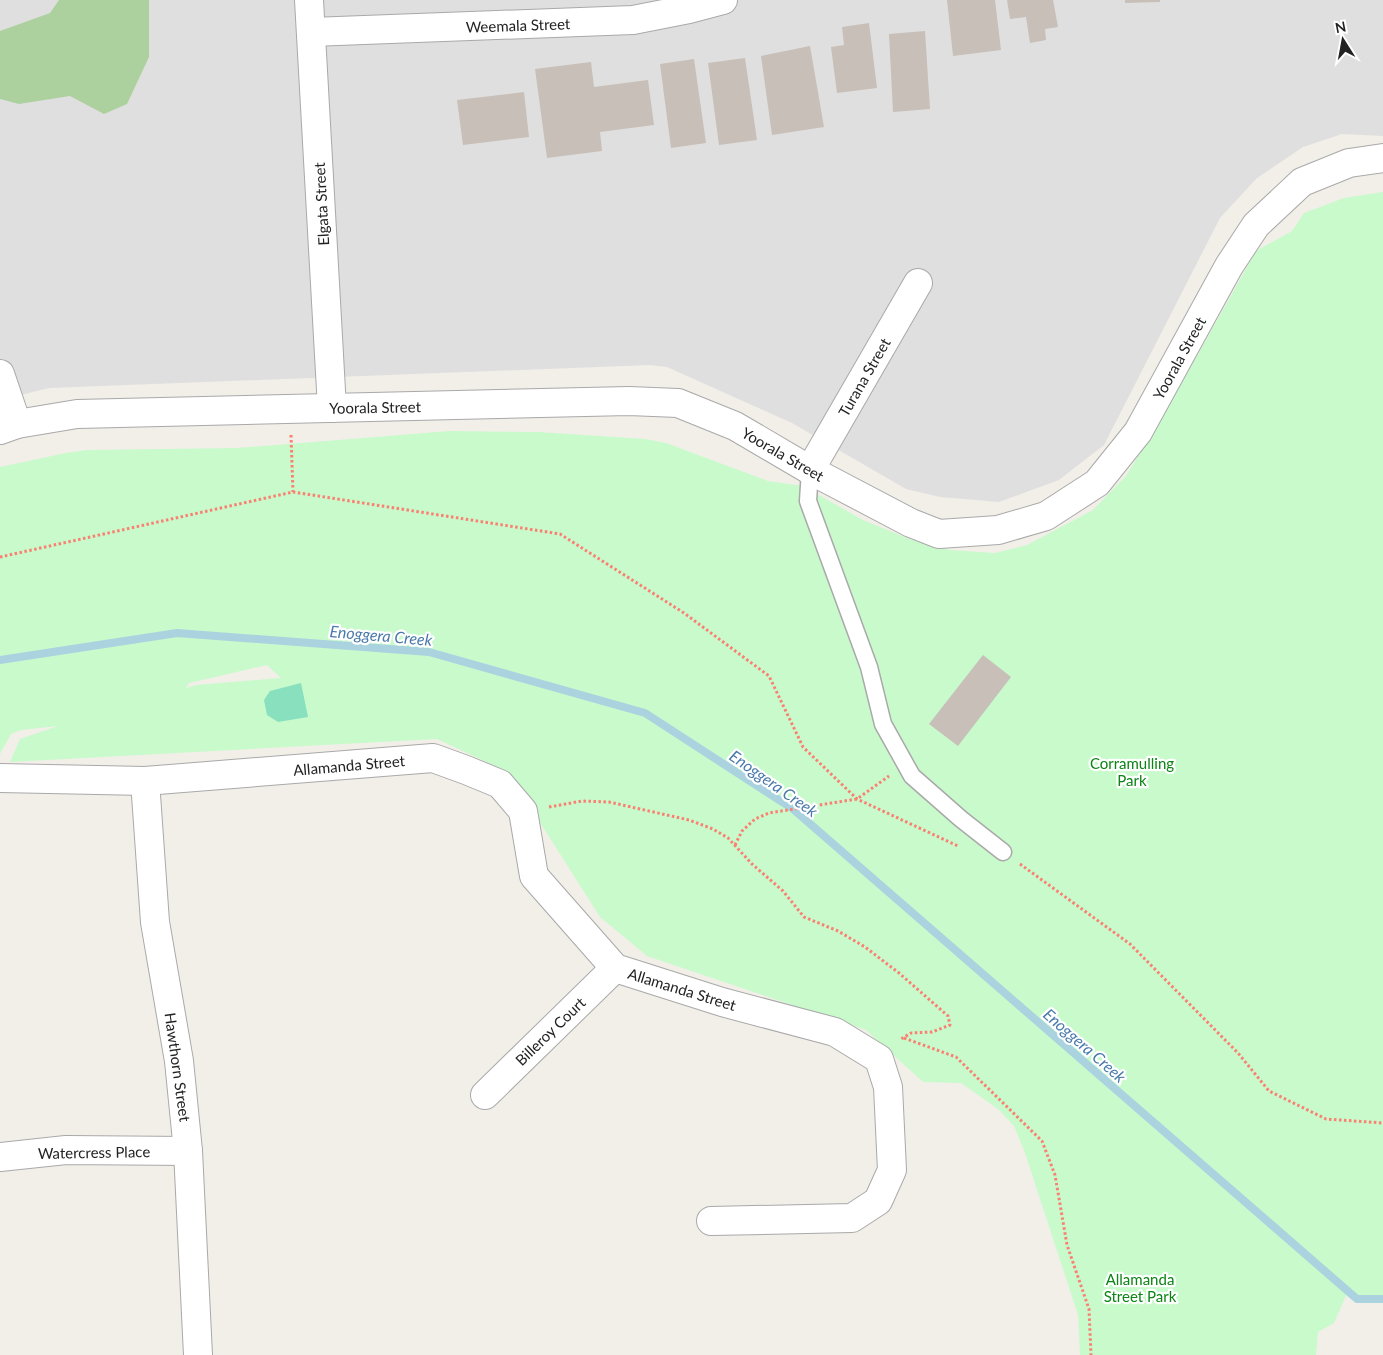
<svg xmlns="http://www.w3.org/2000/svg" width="1383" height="1355" font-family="Lato,sans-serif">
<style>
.residential{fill:#e0dfdf}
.forest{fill:#add19e}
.park{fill:#c8facc;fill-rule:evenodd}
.pitch{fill:#88e0be}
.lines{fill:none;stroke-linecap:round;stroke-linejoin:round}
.stream{stroke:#aad3df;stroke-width:8}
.building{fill:#c7bfb8}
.lane-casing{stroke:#a9a9a9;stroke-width:19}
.street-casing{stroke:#a9a9a9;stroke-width:30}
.path{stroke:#fa8072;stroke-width:3;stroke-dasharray:2.5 2.5;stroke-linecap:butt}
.lane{stroke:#fff;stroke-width:16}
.street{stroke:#fff;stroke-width:28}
.labels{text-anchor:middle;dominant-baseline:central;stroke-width:4.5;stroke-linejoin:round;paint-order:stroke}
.street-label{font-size:15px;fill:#222;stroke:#fff}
.park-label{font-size:15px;fill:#0c8416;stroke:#fff}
.water-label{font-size:16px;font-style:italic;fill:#4a7aab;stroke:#fff}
</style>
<rect width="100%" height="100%" fill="#f2efe9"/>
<path class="residential" d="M 0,0 L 1383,0 L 1383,136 L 1342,134 L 1303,147 L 1257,178 L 1220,218 L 1104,445 L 1059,480 L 999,502 L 940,497 L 906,489 L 792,423 L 667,367 L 650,365 L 49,388 L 0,400 Z"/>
<path class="forest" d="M 59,0 L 149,0 L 149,57 L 127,104 L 104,114 L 70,96 L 19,104 L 0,99 L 0,31 L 50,13 Z"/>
<path class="park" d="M 1383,192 L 1383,1299 L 1357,1299 L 1348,1291 L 1334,1323 L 1318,1332 L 1316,1355 L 1080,1355 L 1078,1315 L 1025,1153 L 1014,1126 L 998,1109 L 961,1083 L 923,1082 L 866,1030 L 647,956 L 600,917 L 508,772 L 437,739 L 10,762 L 20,739 L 58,726 L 21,730 L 11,734 L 0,754 L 0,467 L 66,453 L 87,450 L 237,448 L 450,431 L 538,432 L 645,439 L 666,443 L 768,481 L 803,486 L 863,520 L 912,540 L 950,550 L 995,553 L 1027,545 L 1093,510 L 1126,476 L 1163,416 L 1256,251 L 1292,231 L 1304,213 L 1344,198 ZM 267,665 L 281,678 L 196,685 L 186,688 L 189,683 Z"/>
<path class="pitch" d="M 301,683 L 308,717 L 278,722 L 267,715 L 264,700 L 270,691 Z"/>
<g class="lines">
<path class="stream" d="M 0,660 L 177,633 L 429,652 L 645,713 L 793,809 L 1357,1299 L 1383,1299"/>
</g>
<g class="building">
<path d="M 947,0 L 995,0 L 1001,50 L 953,56 Z"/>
<path d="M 1007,0 L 1053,0 L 1058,27 L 1045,29 L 1046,40 L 1030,43 L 1026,17 L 1010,19 Z"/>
<path d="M 1125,0 L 1160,0 L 1160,2 L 1125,3 Z"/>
<path d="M 869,23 L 877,88 L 837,93 L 831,47 L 844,45 L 842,27 Z"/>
<path d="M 925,31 L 930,109 L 893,112 L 889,34 Z"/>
<path d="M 810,46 L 824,127 L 772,135 L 761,56 Z"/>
<path d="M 745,58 L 757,140 L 719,145 L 708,63 Z"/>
<path d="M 694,59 L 706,143 L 671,148 L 660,64 Z"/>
<path d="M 591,62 L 594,87 L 648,80 L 654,125 L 600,132 L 602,151 L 547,158 L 535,69 Z"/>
<path d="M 524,92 L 529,137 L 463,145 L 457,100 Z"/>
<path d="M 983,655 L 1011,677 L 958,746 L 929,724 Z"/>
</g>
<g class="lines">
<g class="lane-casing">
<path id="lane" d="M 810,470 L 808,501 L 869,667 L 883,724 L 912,776 L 961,819 L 1003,852"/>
</g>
<g class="street-casing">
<g id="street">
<path d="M 309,0 L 332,408"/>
<path d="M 311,32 L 633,20 L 689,9 L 723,0"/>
<path d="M 0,374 L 17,424"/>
<path d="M 0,430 L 17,424 L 77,414 L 629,401 L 678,403 L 735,426 L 810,470 L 911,523 L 939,534 L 998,530 L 1046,516 L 1097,483 L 1138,432 L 1229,266 L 1256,225 L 1302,182 L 1349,163 L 1383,158"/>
<path d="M 810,470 L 918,283"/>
<path d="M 0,778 L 145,781 L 433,758 L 466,770 L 500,784 L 523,811 L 534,876 L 615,968 L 722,1002 L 835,1032 L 879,1059 L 888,1087 L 892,1170 L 878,1201 L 852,1218 L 711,1221"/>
<path d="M 145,781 L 155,922 L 179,1061 L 188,1151 L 198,1355"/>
<path d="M 485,1095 L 615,968"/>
<path d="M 0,1157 L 66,1150 L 188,1151"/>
</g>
</g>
<g class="path">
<path d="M 291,435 L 293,492"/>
<path d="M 0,557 L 293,492 L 560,534 L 684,613 L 769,676 L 803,747 L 857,799 L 958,846"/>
<path d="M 549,807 L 582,801 L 609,802 L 689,820 L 713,829 L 728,838 L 752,864 L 783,891 L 804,917 L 838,931 L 865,947 L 899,973 L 948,1016 L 950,1025 L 932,1032 L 911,1033 L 901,1039"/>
<path d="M 735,845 L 742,831 L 755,819 L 769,813 L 857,799 L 889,776"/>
<path d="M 1020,864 L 1130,944 L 1238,1053 L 1269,1091 L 1326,1119 L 1383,1123"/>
<path d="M 904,1038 L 956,1057 L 1042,1141 L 1055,1175 L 1067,1245 L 1089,1309 L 1091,1355"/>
</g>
<use href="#lane" class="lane"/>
<use href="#street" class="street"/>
</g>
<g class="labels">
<g class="street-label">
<text transform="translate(518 25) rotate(-2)">Weemala Street</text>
<text transform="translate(321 204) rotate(-93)">Elgata Street</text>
<text transform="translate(1179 358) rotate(-61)">Yoorala Street</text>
<text transform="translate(864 377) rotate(-60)">Turana Street</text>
<text transform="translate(375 407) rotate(-1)">Yoorala Street</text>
<text transform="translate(783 454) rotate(30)">Yoorala Street</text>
<text transform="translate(349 765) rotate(-5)">Allamanda Street</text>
<text transform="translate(682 989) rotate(17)">Allamanda Street</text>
<text transform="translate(550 1031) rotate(-44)">Billeroy Court</text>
<text transform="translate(178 1067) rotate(82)">Hawthorn Street</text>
<text transform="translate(94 1152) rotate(-1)">Watercress Place</text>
</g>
<g class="park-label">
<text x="1132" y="763">Corramulling<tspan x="1132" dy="17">Park</tspan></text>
<text x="1140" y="1279">Allamanda<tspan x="1140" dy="17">Street Park</tspan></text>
</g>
<g class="water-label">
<text transform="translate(381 635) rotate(5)">Enoggera Creek</text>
<text transform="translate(774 783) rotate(35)">Enoggera Creek</text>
<text transform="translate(1085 1045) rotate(41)">Enoggera Creek</text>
</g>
</g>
<g transform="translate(1343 40) rotate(349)" stroke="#ffffff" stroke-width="4" paint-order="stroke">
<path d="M0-4L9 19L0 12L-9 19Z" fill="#222222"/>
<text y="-8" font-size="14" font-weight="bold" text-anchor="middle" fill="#222222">N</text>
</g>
</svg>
